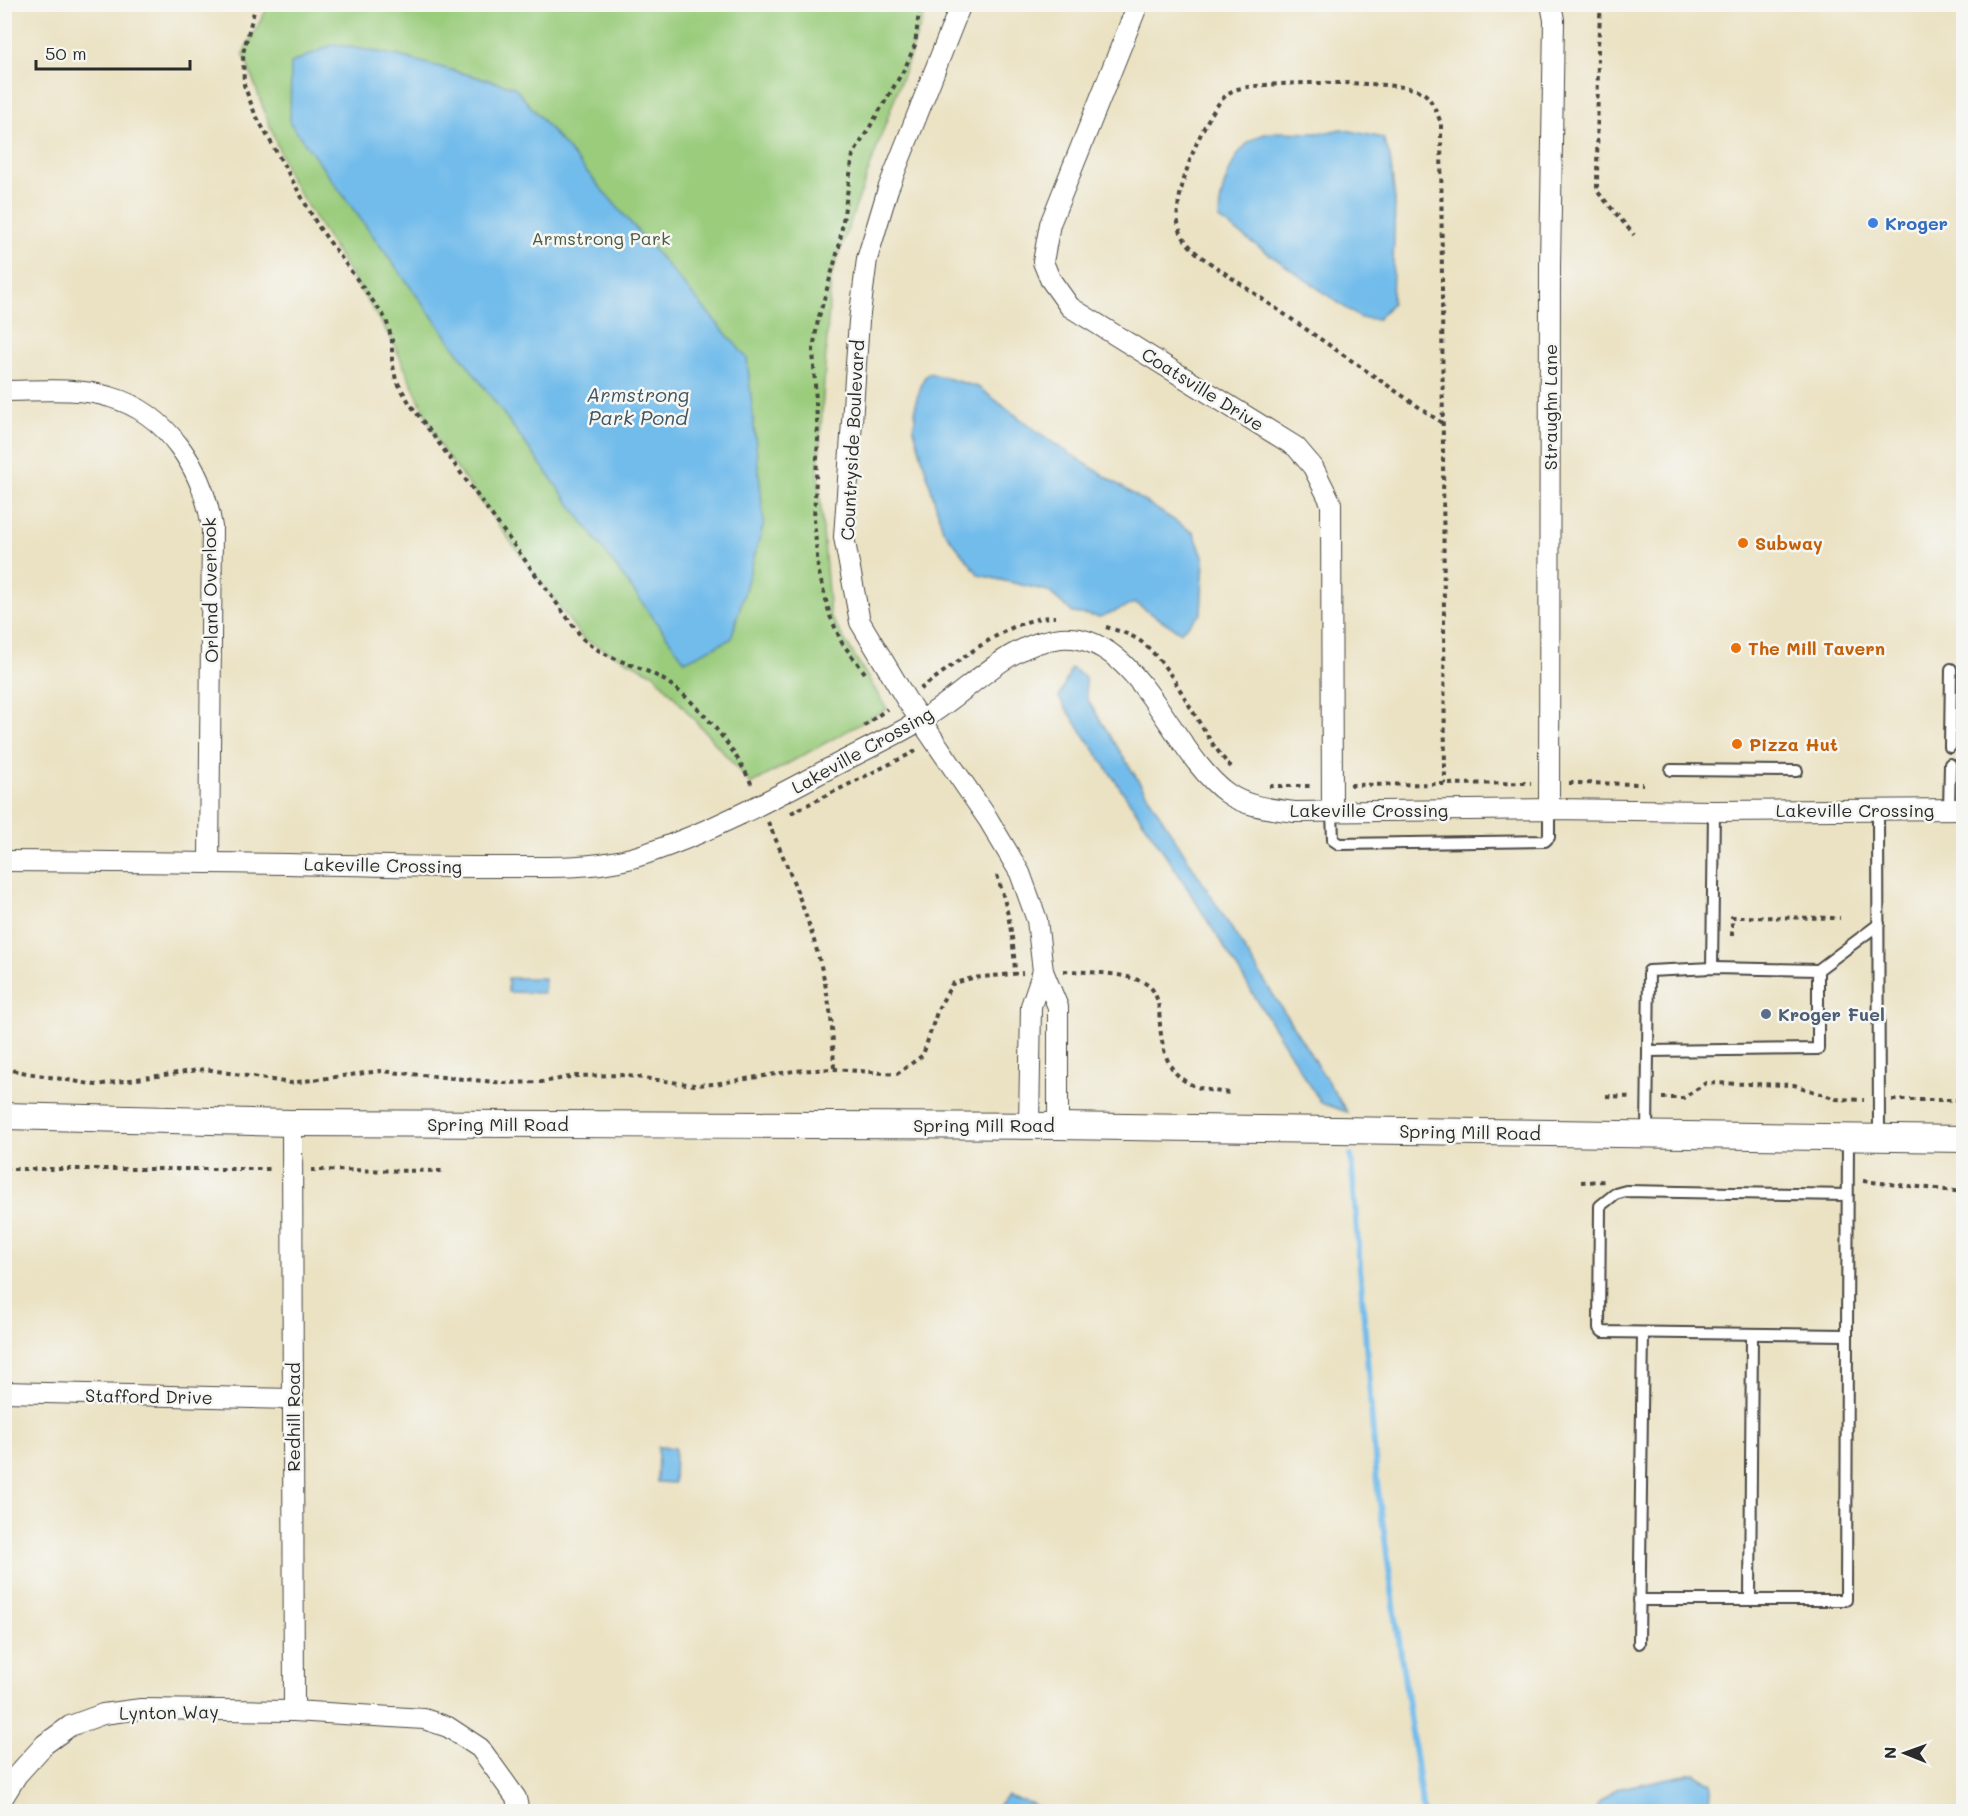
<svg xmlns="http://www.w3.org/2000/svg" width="1968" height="1816" font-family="Mali,sans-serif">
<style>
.green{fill:#9acc7b;stroke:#627c53;stroke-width:1.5}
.water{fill:#72bceb;stroke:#4e748b;stroke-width:1.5}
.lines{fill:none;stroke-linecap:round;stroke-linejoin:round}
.stream{stroke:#72bceb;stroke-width:6}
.service-casing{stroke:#484642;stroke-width:14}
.minor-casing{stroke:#484642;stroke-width:22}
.tertiary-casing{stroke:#484642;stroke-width:28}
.path{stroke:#484642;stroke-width:4;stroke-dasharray:4.5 4.5;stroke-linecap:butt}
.service{stroke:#fff;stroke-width:10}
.minor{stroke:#fff;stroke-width:20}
.tertiary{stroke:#fff;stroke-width:26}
.shop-dot{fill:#3f7fe0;stroke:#f6f6f2;stroke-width:2}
.food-dot{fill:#e8710a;stroke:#f6f6f2;stroke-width:2}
.service-dot{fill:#5c6f8a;stroke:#f6f6f2;stroke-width:2}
.labels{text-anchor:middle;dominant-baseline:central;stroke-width:5;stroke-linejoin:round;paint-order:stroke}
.shop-label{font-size:18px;font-weight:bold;fill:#366cbe;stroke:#f6f6f2;text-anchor:start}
.park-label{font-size:18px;fill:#4c5b43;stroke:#f6f6f2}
.street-label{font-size:18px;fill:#2b2b2b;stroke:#f6f6f2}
.food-label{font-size:18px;font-weight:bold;fill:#c56008;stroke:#f6f6f2;text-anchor:start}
.service-label{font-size:18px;font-weight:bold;fill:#4e5e75;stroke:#f6f6f2;text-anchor:start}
.water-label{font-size:20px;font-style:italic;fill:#405665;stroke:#f6f6f2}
</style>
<rect width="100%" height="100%" fill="#f6f6f2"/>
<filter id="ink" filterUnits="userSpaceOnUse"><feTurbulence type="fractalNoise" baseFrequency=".0167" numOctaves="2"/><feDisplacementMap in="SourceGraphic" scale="12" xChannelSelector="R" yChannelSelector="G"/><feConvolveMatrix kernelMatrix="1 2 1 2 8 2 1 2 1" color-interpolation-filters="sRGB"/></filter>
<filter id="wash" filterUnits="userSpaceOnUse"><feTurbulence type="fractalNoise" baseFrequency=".008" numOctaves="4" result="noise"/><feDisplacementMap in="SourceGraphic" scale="24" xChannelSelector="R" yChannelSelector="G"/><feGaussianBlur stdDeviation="1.35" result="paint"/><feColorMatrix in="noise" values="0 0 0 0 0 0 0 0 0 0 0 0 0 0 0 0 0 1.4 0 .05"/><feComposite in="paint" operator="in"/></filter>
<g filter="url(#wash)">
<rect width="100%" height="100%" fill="#ebe2c3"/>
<path class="green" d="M 269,5 L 928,5 L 831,276 L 818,472 L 830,616 L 887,709 L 751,784 L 654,674 L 583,639 L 440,446 L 392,340 L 289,177 L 243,53 Z"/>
<g class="water">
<path d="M 334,44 L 399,56 L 514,87 L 747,358 L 764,523 L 731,639 L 685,661 L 290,123 L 291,63 Z"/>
<path d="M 1341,129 L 1383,138 L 1390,157 L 1395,200 L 1392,303 L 1378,319 L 1360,318 L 1219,219 C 1219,200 1223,187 1230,170 C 1255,110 1296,143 1341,129 Z"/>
<path d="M 929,373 L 978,387 L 1050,441 L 1194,533 L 1204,559 L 1201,614 L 1180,632 L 1135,603 L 1100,617 L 1073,613 L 1048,591 L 979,575 L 943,530 L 914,430 L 916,401 L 924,378 Z"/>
<path d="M 1071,668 L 1085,677 L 1087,699 L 1347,1112 L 1321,1103 L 1176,870 L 1059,698 Z"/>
<path d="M 508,978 L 544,978 L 544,993 L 508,992 Z"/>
<path d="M 658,1447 L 675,1448 L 674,1483 L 657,1482 Z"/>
<path d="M 1694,1773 L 1712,1784 L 1709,1811 L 1596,1811 L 1597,1805 L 1616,1789 Z"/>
<path d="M 1007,1796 L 1033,1804 L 1041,1811 L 992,1811 Z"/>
</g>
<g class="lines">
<path class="stream" d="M 1351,1156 L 1377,1483 L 1423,1812"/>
</g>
</g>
<g filter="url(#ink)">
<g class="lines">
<g class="service-casing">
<g id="service">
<path d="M 1950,747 L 1951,669"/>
<path d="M 1671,770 L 1797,771"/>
<path d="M 1878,810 L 1879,1136"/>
<path d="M 1949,810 L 1950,764"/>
<path d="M 1332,812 L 1333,840 L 1339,844 L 1545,841 L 1549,837 L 1549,809"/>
<path d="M 1712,968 L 1714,811"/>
<path d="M 1818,970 L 1879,924"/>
<path d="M 1647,1133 L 1649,971 L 1712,968 L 1818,970 L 1818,1049 L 1648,1051"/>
<path d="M 1847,1195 L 1626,1191 L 1615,1194 L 1600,1206 L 1599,1328 L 1603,1332 L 1847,1335 L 1848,1137"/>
<path d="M 1639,1600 L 1750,1600 L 1752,1334"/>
<path d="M 1750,1600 L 1846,1600 L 1847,1335"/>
<path d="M 1639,1643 L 1643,1333"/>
</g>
</g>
<g class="minor-casing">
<g id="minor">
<path d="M 961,4 L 888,189 L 867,259 L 859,321 L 844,537 L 860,622 L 906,699 L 988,819 L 1020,873 L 1037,920 L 1043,971 L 1058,1007 L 1058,1126"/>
<path d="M 1138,4 L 1050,224 L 1043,262 L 1050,279 L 1070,307 L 1296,447 L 1313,467 L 1331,503 L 1332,812"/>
<path d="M 4,391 C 39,391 77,387 110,397 C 168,413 203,470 212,527 L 209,862"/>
<path d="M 1549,809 L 1550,266 L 1554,20 L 1551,4"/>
<path d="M 4,861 C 133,862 261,863 390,866 C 433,867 475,867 518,867 C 561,867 604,868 645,854 C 708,833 768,801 826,770 C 858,753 891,738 921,720 C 967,694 1006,643 1061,638 C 1138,632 1172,754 1227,793 C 1246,807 1272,809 1295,812 L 1549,809 L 1714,811 L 1964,809"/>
<path d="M 292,1123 L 294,1711"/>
<path d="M 1029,1126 L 1031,1006 L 1043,971"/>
<path d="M 4,1392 L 293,1399"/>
<path d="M 4,1796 L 17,1775 L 45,1744 L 70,1726 L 103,1714 L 141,1709 L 294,1711 L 424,1719 L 448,1727 L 480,1748 L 516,1798 L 519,1812"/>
</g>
</g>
<g class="tertiary-casing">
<path id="tertiary" d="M 4,1116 L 292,1123 L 1058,1126 L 1964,1139"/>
</g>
<g class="path">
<path d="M 256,4 L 243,53 L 244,85 L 255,114 L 318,226 L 386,319 L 392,340 L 392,361 L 396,380 L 410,404 L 583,639 C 610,661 624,660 653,674 C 691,692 737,749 753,788"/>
<path d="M 1601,4 L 1598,45 L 1597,191 L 1634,235"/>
<path d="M 1442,423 L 1200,256 C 1189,246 1181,238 1178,223 C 1173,194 1206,105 1232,91 C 1253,80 1402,80 1422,92 C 1431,97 1437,113 1441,123 L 1445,784"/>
<path d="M 1106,627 C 1119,631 1134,635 1144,644 C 1179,674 1198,732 1231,767"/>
<path d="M 865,673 L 842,643 L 830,616 L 818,569 L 814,518 L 818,438 L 813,349 L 818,320 L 839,247 L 853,155 L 905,68 L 915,45 L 920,4"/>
<path d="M 920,689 C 956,664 1010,616 1055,617"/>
<path d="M 864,726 L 887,709"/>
<path d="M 1569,783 L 1643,784"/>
<path d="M 1350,785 L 1531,783"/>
<path d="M 1269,786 L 1312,786"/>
<path d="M 791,813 L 916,751"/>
<path d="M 768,822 C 794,880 819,942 829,1005 C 833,1026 833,1048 834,1069"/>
<path d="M 1963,834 L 1964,948"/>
<path d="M 997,875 C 1008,909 1014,939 1015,974"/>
<path d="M 1732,936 L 1732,917 L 1840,918"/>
<path d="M 1064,971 C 1084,972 1139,972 1152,989 C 1160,1000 1159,1013 1160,1025 C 1164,1076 1184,1090 1233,1093"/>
<path d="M 4,1069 L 96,1085 L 205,1069 L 290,1083 L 380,1071 L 505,1083 L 542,1082 L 576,1076 L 621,1075 L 694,1085 L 715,1084 L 794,1071 L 834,1069 L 897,1074 L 923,1055 L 938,1009 L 952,984 L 972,978 L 1023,973"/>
<path d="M 1606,1096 L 1633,1097"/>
<path d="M 1662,1098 L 1683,1098 L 1706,1083 L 1794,1085 L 1836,1099 L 1864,1100"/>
<path d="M 1892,1100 L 1964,1100"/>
<path d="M 4,1169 L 274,1169"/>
<path d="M 311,1170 L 445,1171"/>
<path d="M 1863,1181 L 1964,1192"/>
<path d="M 1581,1182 L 1607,1181"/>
</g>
<use href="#service" class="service"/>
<use href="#minor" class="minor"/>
<use href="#tertiary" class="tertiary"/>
</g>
</g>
<circle class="shop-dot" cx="1873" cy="223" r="6"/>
<g class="food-dot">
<circle cx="1743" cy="543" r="6"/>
<circle cx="1736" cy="648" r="6"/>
<circle cx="1737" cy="744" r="6"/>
</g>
<circle class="service-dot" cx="1766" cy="1014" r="6"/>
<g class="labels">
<g class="shop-label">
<text x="1885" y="223">Kroger</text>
</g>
<g class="park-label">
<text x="601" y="238">Armstrong Park</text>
</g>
<g class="street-label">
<text transform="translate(1203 389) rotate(32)">Coatsville Drive</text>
<text transform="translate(1550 407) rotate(-90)">Straughn Lane</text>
<text transform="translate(852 440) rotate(-87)">Countryside Boulevard</text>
<text transform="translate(210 590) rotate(-91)">Orland Overlook</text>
<text transform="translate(862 750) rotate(-29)">Lakeville Crossing</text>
<text x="1369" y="810">Lakeville Crossing</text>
<text x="1855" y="810">Lakeville Crossing</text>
<text transform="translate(383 865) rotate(1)">Lakeville Crossing</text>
<text x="498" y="1124">Spring Mill Road</text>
<text x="984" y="1125">Spring Mill Road</text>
<text transform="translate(1470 1132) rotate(1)">Spring Mill Road</text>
<text transform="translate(149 1396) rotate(1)">Stafford Drive</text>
<text transform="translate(293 1417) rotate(-90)">Redhill Road</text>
<text transform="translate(169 1712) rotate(-1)">Lynton Way</text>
</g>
<g class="food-label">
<text x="1755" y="543">Subway</text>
<text x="1748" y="648">The Mill Tavern</text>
<text x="1749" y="744">Pizza Hut</text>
</g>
<g class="service-label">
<text x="1778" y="1014">Kroger Fuel</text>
</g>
<g class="water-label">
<text x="638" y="394">Armstrong<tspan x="638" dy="23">Park Pond</tspan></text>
</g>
</g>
<rect width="1968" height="1816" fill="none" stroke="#f6f6f2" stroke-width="24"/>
<g transform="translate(1905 1753) rotate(271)" stroke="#f6f6f2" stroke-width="4.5" paint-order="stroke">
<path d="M0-4.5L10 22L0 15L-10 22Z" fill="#2b2b2b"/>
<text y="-9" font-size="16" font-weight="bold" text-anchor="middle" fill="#2b2b2b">N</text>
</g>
<path d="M36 60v9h154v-9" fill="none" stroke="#2b2b2b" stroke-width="3"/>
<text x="45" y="60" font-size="18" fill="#2b2b2b" stroke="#f6f6f2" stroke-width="4.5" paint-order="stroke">50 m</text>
</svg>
